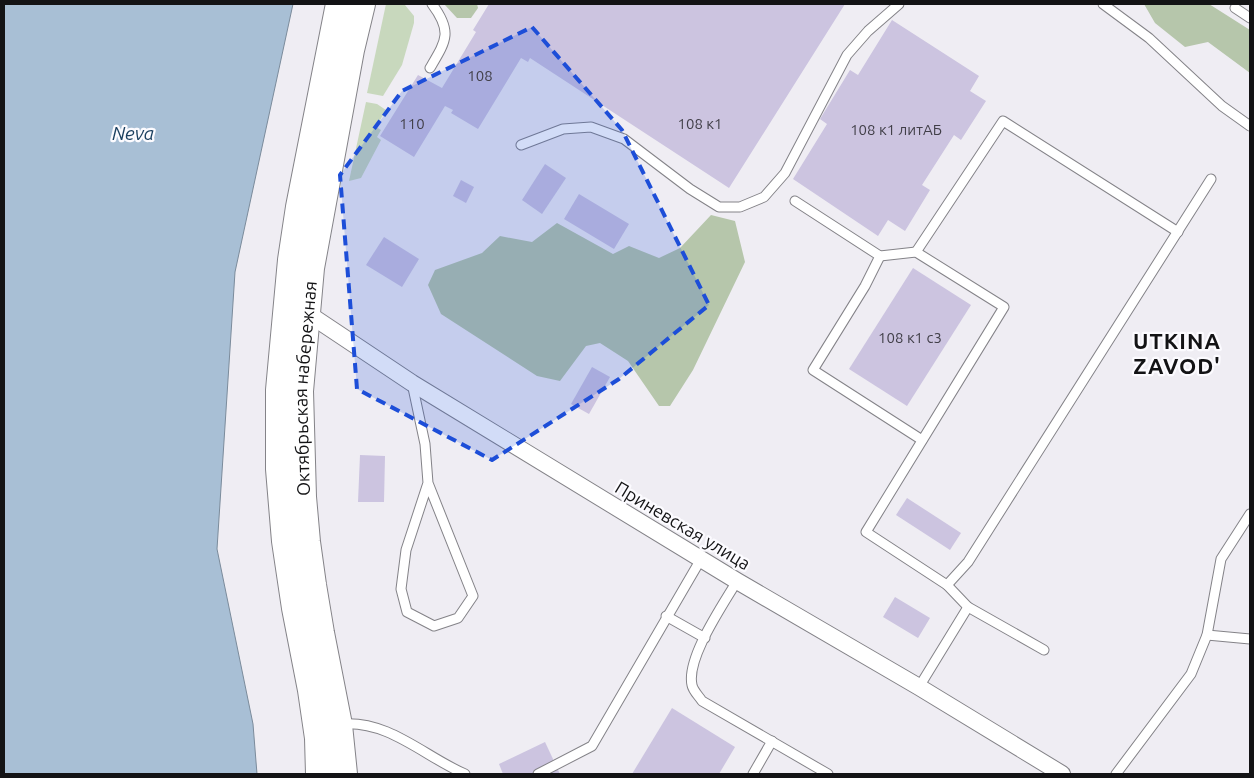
<svg xmlns="http://www.w3.org/2000/svg" width="1254" height="778" font-family="Ubuntu,sans-serif">
<style>
.green{fill:#c8d8bd}
.forest{fill:#b6c6ab}
.water{fill:#a8bfd5;stroke:#7b8b9b}
.building{fill:#ccc4e0}
.lines{fill:none;stroke-linecap:round;stroke-linejoin:round}
.service-casing{stroke:#848388;stroke-width:11}
.minor-casing{stroke:#848388;stroke-width:18}
.primary-casing{stroke:#848388;stroke-width:28}
.service{stroke:#fff;stroke-width:9}
.minor{stroke:#fff;stroke-width:16}
.primary{stroke:#fff;stroke-width:26}
.marked{fill:#1d4ed8;fill-opacity:0.2;stroke:#1d4ed8;stroke-width:4;stroke-dasharray:10 6;stroke-linejoin:round}
.labels{text-anchor:middle;dominant-baseline:central;stroke-width:4.5;stroke-linejoin:round;paint-order:stroke}
.number-label{font-size:15px;fill:#413f48}
.street-label{font-size:18px;fill:#131315;stroke:#fcfbff}
.water-label{font-size:19px;font-style:italic;fill:#1a3f5f;stroke:#fcfbff}
.district-label{font-size:22px;font-weight:bold;letter-spacing:1px;fill:#131315;stroke:#fcfbff}
</style>
<rect width="100%" height="100%" fill="#efedf3"/>
<g class="green">
<path d="M 386,4 L 405,5 L 414,16 L 414,23 L 402,65 L 383,96 L 367,93 Z"/>
<path d="M 366,102 L 377,104 L 386,110 L 376,127 L 381,130 L 377,137 L 381,140 L 361,178 L 349,181 Z"/>
</g>
<g class="forest">
<path d="M 444,4 L 477,4 L 478,8 L 471,18 L 457,18 Z"/>
<path d="M 1144,4 L 1209,4 L 1250,30 L 1250,73 L 1208,42 L 1185,47 L 1155,23 Z"/>
<path d="M 711,215 L 735,221 L 745,262 L 693,370 L 670,406 L 659,406 L 628,361 L 600,343 L 586,346 L 560,381 L 537,376 L 441,314 L 428,285 L 435,270 L 482,253 L 500,236 L 532,242 L 557,223 L 613,254 L 629,246 L 659,258 L 680,248 Z"/>
</g>
<path class="water" d="M 4,4 L 293,4 L 235,272 L 217,549 L 253,724 L 257,774 L 4,774 Z"/>
<g class="building">
<path d="M 489,4 L 845,4 L 729,188 L 530,58 L 528,62 L 521,58 L 478,129 L 451,113 L 453,110 L 445,106 L 414,157 L 380,136 L 418,75 L 442,88 L 476,32 L 473,30 Z"/>
<path d="M 892,20 L 979,76 L 970,91 L 986,101 L 961,140 L 954,135 L 922,185 L 930,190 L 905,231 L 888,220 L 878,236 L 793,179 L 827,124 L 820,119 L 850,70 L 858,75 Z"/>
<path d="M 545,164 L 566,178 L 542,214 L 522,200 Z"/>
<path d="M 461,180 L 474,187 L 466,203 L 453,196 Z"/>
<path d="M 579,194 L 629,224 L 614,249 L 564,219 Z"/>
<path d="M 384,237 L 419,259 L 402,287 L 366,265 Z"/>
<path d="M 913,268 L 971,305 L 907,406 L 849,369 Z"/>
<path d="M 592,367 L 610,377 L 589,414 L 571,404 Z"/>
<path d="M 360,455 L 385,456 L 384,502 L 358,502 Z"/>
<path d="M 907,498 L 961,533 L 950,550 L 896,515 Z"/>
<path d="M 895,597 L 930,618 L 918,638 L 883,617 Z"/>
<path d="M 672,708 L 735,747 L 719,774 L 632,774 Z"/>
<path d="M 545,742 L 560,774 L 503,774 L 499,764 Z"/>
</g>
<g class="lines">
<g class="service-casing">
<g id="service">
<path d="M 1103,4 L 1149,38 L 1222,106 L 1250,126"/>
<path d="M 1235,8 L 1250,18"/>
<path d="M 430,68 C 446,41 453,32 432,4"/>
<path d="M 521,145 L 563,129 L 591,127 L 624,139 L 690,189 L 719,207 L 740,207 L 764,197 L 785,173 L 847,55 L 868,31 L 899,4"/>
<path d="M 795,201 L 880,256 L 916,252 L 1004,307 L 866,532 L 947,585 L 968,607 L 1044,650"/>
<path d="M 916,252 L 1003,121 L 1178,232"/>
<path d="M 880,256 L 865,286 L 813,370 L 922,440"/>
<path d="M 412,383 L 425,444 L 428,483 L 473,596 L 458,618 L 434,626 L 407,612 L 401,589 L 406,550 L 428,483"/>
<path d="M 737,581 C 723,605 686,658 692,685 C 693,691 699,696 702,701 L 828,774"/>
<path d="M 947,585 L 968,562 L 1211,179"/>
<path d="M 666,616 L 705,638"/>
<path d="M 1207,635 L 1250,639"/>
<path d="M 919,687 L 968,607"/>
<path d="M 342,724 C 389,720 425,757 465,774"/>
<path d="M 538,774 L 592,746 L 701,559"/>
<path d="M 753,774 L 772,741"/>
<path d="M 1116,774 L 1191,674 L 1207,635 L 1221,559 L 1250,514"/>
</g>
</g>
<g class="minor-casing">
<path id="minor" d="M 300,312 L 307,313 L 412,383 L 737,581 L 919,687 L 1062,774"/>
</g>
<g class="primary-casing">
<g id="primary">
<path d="M 319,774 L 318,738 L 311,690 L 295,608 L 285,541 L 279,469 L 279,390 L 291,260 L 299,207 L 339,4"/>
<path id="s1" d="M 344,774 L 339,725 L 321,633 L 313,585 L 307,542 L 303,497 L 300,391 L 311,268 L 351,50 L 362,4"/>
</g>
</g>
<use href="#service" class="service"/>
<use href="#minor" class="minor"/>
<use href="#primary" class="primary"/>
</g>
<path class="marked" d="M 532,27 L 622,130 L 709,305 L 619,379 L 492,460 L 357,389 L 340,175 L 402,91 Z"/>
<g class="labels">
<g class="number-label">
<text x="480" y="75">108</text>
<text x="412" y="123">110</text>
<text x="700" y="123">108 к1</text>
<text x="896" y="129">108 к1 литАБ</text>
<text x="910" y="337">108 к1 с3</text>
</g>
<g class="street-label">
<text stroke="none"><textPath href="#s1" startOffset="389">Октябрьская набережная</textPath></text>
<text transform="translate(683 525) rotate(31)">Приневская улица</text>
</g>
<g class="water-label">
<text x="133" y="133">Neva</text>
</g>
<g class="district-label">
<text x="1177" y="340">UTKINA<tspan x="1177" dy="25">ZAVOD'</tspan></text>
</g>
</g>
<rect width="1254" height="778" fill="none" stroke="#131315" stroke-width="10"/>
</svg>
